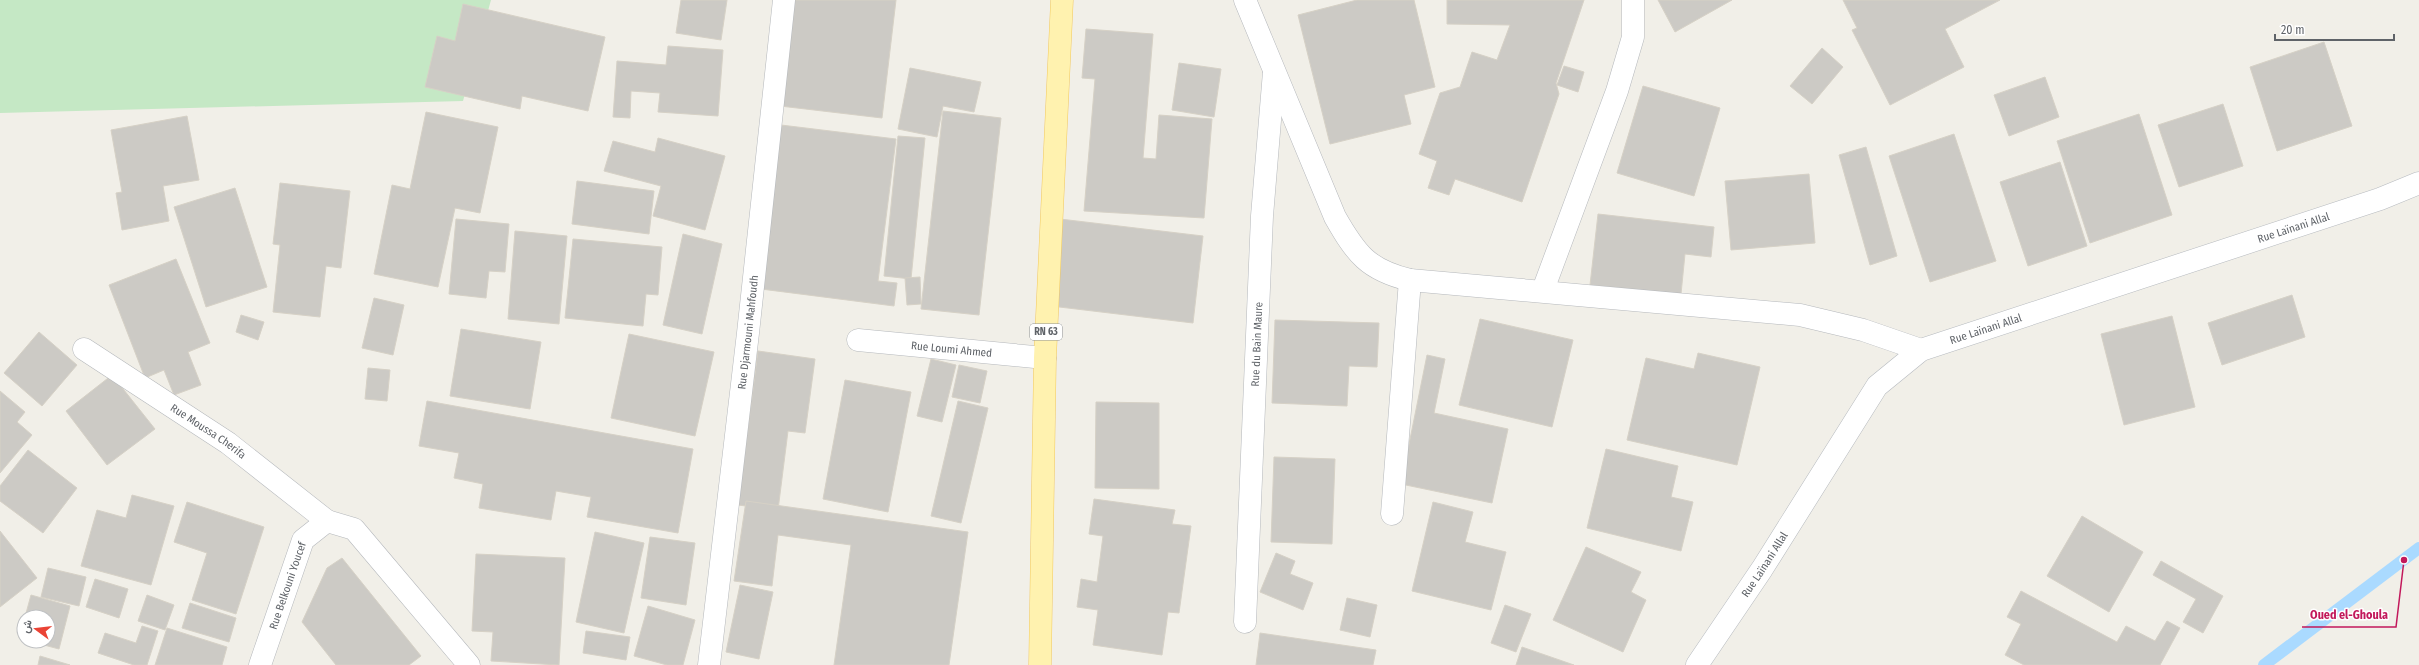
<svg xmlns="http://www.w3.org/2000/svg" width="2419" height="665" font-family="'Fira Sans Condensed',Vazirmatn,sans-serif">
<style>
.green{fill:#c5e8c5}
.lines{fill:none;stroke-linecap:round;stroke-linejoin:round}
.stream{stroke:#aadaff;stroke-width:12}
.building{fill:#cccac5;stroke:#d6d1c6}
.minor-casing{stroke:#b5b8bc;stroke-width:23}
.secondary-casing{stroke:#b6babf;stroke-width:23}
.primary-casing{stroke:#f2c960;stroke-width:23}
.minor{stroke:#fff;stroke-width:22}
.secondary{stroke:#fff;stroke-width:22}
.primary{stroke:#fff2af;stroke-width:22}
.labels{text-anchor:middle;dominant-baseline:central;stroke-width:3;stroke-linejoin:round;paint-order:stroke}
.shield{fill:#fff;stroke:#8f9295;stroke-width:1}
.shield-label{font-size:10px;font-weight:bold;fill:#5f6368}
.street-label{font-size:11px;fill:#5f6368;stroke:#fff}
.leader{fill:none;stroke:#c2185b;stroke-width:1.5}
.callout-dot{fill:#c2185b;stroke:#fff;stroke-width:1.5}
.callout-label{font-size:12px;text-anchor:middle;font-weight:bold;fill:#c2185b;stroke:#fff;stroke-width:3;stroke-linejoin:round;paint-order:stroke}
</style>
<rect width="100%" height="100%" fill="#f1efe8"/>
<path class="green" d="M 0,0 L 491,0 L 463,101 L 0,113 Z"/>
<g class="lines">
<path class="stream" d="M 2264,665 L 2419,548"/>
</g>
<g class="building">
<path d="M 681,0 L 727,0 L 721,40 L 676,33 Z"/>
<path d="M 793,0 L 896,0 L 882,118 L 780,106 Z"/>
<path d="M 1357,0 L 1414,0 L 1435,87 L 1404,95 L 1411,124 L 1330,144 L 1298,15 Z"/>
<path d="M 1447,0 L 1584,0 L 1556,83 L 1559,94 L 1522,202 L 1455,179 L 1449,195 L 1428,188 L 1437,161 L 1419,154 L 1440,93 L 1460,87 L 1472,52 L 1497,60 L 1510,25 L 1447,24 Z"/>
<path d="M 1658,0 L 1732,0 L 1675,32 Z"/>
<path d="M 1843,0 L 2000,0 L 1945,29 L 1964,67 L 1890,105 L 1852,30 L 1857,28 Z"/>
<path d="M 463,4 L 605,37 L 588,111 L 522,96 L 520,109 L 425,87 L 437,36 L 455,41 Z"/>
<path d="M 1086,29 L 1153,34 L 1143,158 L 1156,159 L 1159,115 L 1212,119 L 1204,218 L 1084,211 L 1095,79 L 1082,78 Z"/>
<path d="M 2324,42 L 2352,126 L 2277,151 L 2250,67 Z"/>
<path d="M 668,46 L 723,50 L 718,116 L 658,112 L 660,93 L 631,91 L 630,118 L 613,117 L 617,61 L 666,65 Z"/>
<path d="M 1822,48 L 1843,67 L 1812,104 L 1790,86 Z"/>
<path d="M 1179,63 L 1221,69 L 1214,117 L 1172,110 Z"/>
<path d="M 1564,66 L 1584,72 L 1578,92 L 1557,85 Z"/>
<path d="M 910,68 L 981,82 L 974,112 L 943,106 L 937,137 L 898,129 Z"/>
<path d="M 2045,77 L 2059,117 L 2009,136 L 1994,95 Z"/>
<path d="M 1643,86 L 1720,108 L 1694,196 L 1617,173 Z"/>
<path d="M 2223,104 L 2243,166 L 2179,187 L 2158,125 Z"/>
<path d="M 943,111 L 1001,118 L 979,315 L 921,309 Z"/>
<path d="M 426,112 L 498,127 L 480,213 L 455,208 L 438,287 L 374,274 L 392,185 L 410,189 Z"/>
<path d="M 2139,114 L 2172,215 L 2090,243 L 2057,141 Z"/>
<path d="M 187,116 L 199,180 L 163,186 L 169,221 L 122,230 L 116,193 L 122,192 L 111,130 Z"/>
<path d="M 781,125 L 896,139 L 878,281 L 897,283 L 894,306 L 761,289 Z"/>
<path d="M 1954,134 L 1996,261 L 1930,282 L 1889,156 Z"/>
<path d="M 898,136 L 925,138 L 911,279 L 884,276 Z"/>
<path d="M 658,138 L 725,156 L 705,230 L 653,216 L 661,186 L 604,171 L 613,141 L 655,152 Z"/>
<path d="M 1866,147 L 1897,256 L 1870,265 L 1839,155 Z"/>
<path d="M 2060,162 L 2087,246 L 2028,266 L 2000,182 Z"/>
<path d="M 1809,174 L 1815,243 L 1731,250 L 1725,181 Z"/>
<path d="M 577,181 L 654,191 L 649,234 L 572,224 Z"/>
<path d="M 280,183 L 350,191 L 341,268 L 326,266 L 320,317 L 273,312 L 280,245 L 273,244 Z"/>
<path d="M 235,188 L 267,287 L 206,307 L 174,207 Z"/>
<path d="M 1598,214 L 1714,227 L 1711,257 L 1685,254 L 1681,294 L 1590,285 Z"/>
<path d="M 456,219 L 509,224 L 505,272 L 489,271 L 486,298 L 449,294 Z"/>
<path d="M 1060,219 L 1203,236 L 1193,323 L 1051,306 Z"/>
<path d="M 515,231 L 567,236 L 559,324 L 508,319 Z"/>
<path d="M 683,234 L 722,244 L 702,334 L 663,325 Z"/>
<path d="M 573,239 L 662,247 L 658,295 L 646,294 L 643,326 L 565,318 Z"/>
<path d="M 176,259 L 210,343 L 188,352 L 201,385 L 174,395 L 164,370 L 145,378 L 109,285 Z"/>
<path d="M 920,277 L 921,304 L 907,305 L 905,278 Z"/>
<path d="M 2292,295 L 2305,337 L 2222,365 L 2208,323 Z"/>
<path d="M 374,298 L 404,305 L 393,355 L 362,348 Z"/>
<path d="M 241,315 L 264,322 L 258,340 L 236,332 Z"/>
<path d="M 2172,316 L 2195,407 L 2124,425 L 2101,334 Z"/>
<path d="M 1480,319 L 1573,340 L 1552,427 L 1459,405 Z"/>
<path d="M 1275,320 L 1379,323 L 1377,367 L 1349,366 L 1347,406 L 1272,403 Z"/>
<path d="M 461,329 L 541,342 L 530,409 L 450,396 Z"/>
<path d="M 39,332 L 77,365 L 42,406 L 4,373 Z"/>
<path d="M 629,334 L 714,352 L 695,436 L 611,418 Z"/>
<path d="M 758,351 L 815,359 L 805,433 L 788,431 L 778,510 L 738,505 Z"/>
<path d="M 1698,353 L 1760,367 L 1737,465 L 1627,440 L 1646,358 L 1694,369 Z"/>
<path d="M 1427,355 L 1445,359 L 1434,413 L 1508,429 L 1492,503 L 1401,484 Z"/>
<path d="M 931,359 L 956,365 L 942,422 L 917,416 Z"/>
<path d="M 959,365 L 987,371 L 980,403 L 952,397 Z"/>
<path d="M 368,368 L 390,370 L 387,401 L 365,399 Z"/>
<path d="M 112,375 L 155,429 L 107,465 L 66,411 Z"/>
<path d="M 845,380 L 911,392 L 888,512 L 823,499 Z"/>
<path d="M 0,391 L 25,412 L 17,422 L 32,435 L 0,473 Z"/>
<path d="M 427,401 L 693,449 L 678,533 L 587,517 L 591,497 L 556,491 L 551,520 L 479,508 L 483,484 L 454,478 L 459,453 L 419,446 Z"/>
<path d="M 958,401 L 988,408 L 961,523 L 931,516 Z"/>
<path d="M 1096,402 L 1159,403 L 1159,489 L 1095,488 Z"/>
<path d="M 1606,449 L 1678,466 L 1671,497 L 1693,502 L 1681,551 L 1587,528 Z"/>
<path d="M 28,450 L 77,488 L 43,533 L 0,501 L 0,486 Z"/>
<path d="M 1274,457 L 1335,459 L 1332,544 L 1271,542 Z"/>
<path d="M 132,495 L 174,506 L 151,585 L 81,566 L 97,510 L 126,518 Z"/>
<path d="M 1094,499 L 1175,510 L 1172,524 L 1191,526 L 1179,613 L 1168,612 L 1162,655 L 1093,645 L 1098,610 L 1077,607 L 1081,579 L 1097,582 L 1103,536 L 1089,534 Z"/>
<path d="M 746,501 L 968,532 L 949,665 L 834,665 L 851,545 L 778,535 L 772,586 L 734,581 Z"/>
<path d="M 187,502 L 264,527 L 236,614 L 192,600 L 207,553 L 174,542 Z"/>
<path d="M 1433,502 L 1473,512 L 1465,542 L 1506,552 L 1491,610 L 1412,591 Z"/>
<path d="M 2082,516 L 2143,552 L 2109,612 L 2047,576 Z"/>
<path d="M 0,531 L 37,578 L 0,607 Z"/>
<path d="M 595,532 L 644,543 L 624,633 L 576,622 Z"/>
<path d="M 650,537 L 695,543 L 686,605 L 641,598 Z"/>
<path d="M 1586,547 L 1641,572 L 1631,592 L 1646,600 L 1623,652 L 1553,620 Z"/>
<path d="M 1276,553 L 1295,561 L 1290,574 L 1313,583 L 1303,610 L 1260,592 Z"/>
<path d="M 476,554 L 565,558 L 559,665 L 491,661 L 493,632 L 472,631 Z"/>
<path d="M 342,558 L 421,656 L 409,665 L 336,665 L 302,622 L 327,568 Z"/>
<path d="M 2161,561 L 2223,596 L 2203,633 L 2183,622 L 2196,599 L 2153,575 Z"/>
<path d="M 48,568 L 86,577 L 79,606 L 41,597 Z"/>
<path d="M 95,579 L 128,589 L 119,618 L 86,607 Z"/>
<path d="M 740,585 L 773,592 L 759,659 L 726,652 Z"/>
<path d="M 2021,591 L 2117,642 L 2126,626 L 2155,641 L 2167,621 L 2180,628 L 2160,665 L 2024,665 L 2005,655 L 2021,624 L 2007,617 Z"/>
<path d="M 31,595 L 70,606 L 59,649 L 29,641 L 48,641 L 48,617 L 25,617 Z"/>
<path d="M 147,595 L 174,605 L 165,630 L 138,621 Z"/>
<path d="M 1347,598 L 1377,605 L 1370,637 L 1340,630 Z"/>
<path d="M 190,603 L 236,618 L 229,642 L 182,628 Z"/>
<path d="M 1505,605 L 1531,614 L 1516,652 L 1491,643 Z"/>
<path d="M 648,606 L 695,620 L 683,665 L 667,665 L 634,656 Z"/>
<path d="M 24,620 L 24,640 L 19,638 Z"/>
<path d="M 142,626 L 158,631 L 147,665 L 134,665 L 98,653 L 105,633 L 136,643 Z"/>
<path d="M 167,628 L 227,647 L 222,665 L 155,665 Z"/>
<path d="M 586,631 L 630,637 L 626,660 L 583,653 Z"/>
<path d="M 1260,633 L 1376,650 L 1373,665 L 1256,665 Z"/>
<path d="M 1522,647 L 1574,665 L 1516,665 Z"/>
<path d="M 40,656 L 70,665 L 38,665 Z"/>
</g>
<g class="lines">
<g class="minor-casing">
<g id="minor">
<path d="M 1245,0 L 1335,217 C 1356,254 1368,270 1410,280 L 1800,315 L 1863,330 L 1921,350"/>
<path d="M 1543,290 L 1617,91 L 1633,37 L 1633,0"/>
<path id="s1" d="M 858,340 L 1045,358"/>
<path id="s2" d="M 84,349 L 228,443 L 327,521"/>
<path d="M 1392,514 L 1410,280"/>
<path id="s3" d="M 1245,622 L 1262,216 L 1274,72"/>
<path id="s4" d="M 260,665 L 303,540 L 327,521 L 354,529 L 469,665"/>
<path id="s5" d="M 709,665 L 748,333 L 784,0"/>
</g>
</g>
<g class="secondary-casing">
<g id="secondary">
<path id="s6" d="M 1697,665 L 1762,569 L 1877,386 L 1921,350 L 2380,199 L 2419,183"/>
</g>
</g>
<g class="primary-casing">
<path id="primary" d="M 1040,665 L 1045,358 L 1062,0"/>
</g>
<use href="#minor" class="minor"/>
<use href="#secondary" class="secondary"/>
<use href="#primary" class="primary"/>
</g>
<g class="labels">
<rect class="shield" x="1030" y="324" width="32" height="16" rx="3"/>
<g class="shield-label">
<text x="1046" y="332">RN 63</text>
</g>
<g class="street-label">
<text stroke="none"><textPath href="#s6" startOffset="781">Rue Laïnani Allal</textPath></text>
<text stroke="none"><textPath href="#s6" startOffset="457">Rue Laïnani Allal</textPath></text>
<text stroke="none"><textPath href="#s5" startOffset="335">Rue Djarmouni Mahfoudh</textPath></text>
<text stroke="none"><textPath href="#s3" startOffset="278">Rue du Bain Maure</textPath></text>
<text stroke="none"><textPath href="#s1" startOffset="94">Rue Loumi Ahmed</textPath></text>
<text stroke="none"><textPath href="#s2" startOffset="149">Rue Moussa Cherifa</textPath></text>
<text stroke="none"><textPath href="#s6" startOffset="121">Rue Laïnani Allal</textPath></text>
<text stroke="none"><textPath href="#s4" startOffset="84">Rue Belkouni Youcef</textPath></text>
</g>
</g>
<path class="leader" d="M2404 560L2396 627H2302"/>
<circle class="callout-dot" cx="2404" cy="560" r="4"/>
<g class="callout-label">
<text x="2349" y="619">Oued el-Ghoula</text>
</g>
<g transform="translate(36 629) rotate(285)"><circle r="19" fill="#ffffff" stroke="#bfc1c3"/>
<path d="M0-3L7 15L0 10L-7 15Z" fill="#ea4335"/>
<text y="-6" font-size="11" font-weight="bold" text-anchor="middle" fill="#5f6368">ش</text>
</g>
<path d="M2275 34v6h119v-6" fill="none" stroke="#5f6368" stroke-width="2"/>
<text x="2281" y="34" font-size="12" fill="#5f6368" stroke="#ffffff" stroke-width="3" paint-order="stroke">20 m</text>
</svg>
